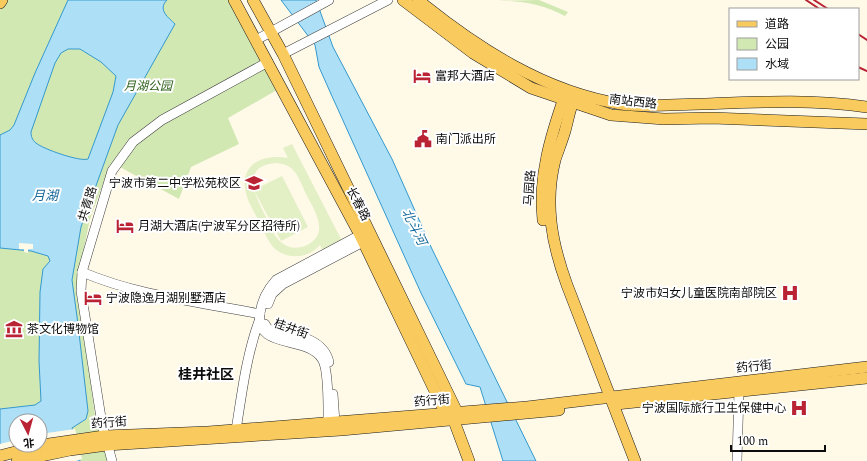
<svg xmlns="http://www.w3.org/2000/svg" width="867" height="461" font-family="Spectral,'Noto Sans SC',serif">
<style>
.green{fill:#d2e8b3;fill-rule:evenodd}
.pitch{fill:#e3efc5;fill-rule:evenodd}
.water{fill:#addff6;stroke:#3499cd;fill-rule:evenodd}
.pier{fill:#fff9e8}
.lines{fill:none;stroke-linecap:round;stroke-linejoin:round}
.minor-casing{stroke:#3e3e3e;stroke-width:10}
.major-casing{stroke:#1c1c1c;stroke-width:12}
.minor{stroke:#fff;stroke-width:9}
.major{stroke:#f9ca5e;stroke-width:11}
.rail{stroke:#ba2334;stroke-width:2}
.labels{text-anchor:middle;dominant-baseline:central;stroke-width:4;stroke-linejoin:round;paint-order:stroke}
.poi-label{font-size:12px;fill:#0b0b0b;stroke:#fff;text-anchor:start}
.park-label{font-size:12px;font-style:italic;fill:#2f611c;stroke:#fff}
.street-label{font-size:12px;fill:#0b0b0b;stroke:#fff}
.water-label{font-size:13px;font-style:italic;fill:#15699b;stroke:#fff}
.quarter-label{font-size:14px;font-weight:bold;fill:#0b0b0b;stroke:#fff}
</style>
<rect width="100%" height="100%" fill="#fff9e8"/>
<g class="green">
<path d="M 7,0 L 230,0 L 277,90 L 228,118 L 239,144 L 191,167 L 179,199 L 118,166 L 110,165 L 90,219 L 77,282 L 96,422 L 108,461 L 0,461 L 0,9 ZM 16,421 L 40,421 L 40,445 L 16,445 Z"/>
<path d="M 539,0 L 568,12 L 565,16 C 545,5 522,0 499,1 Z"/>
</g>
<g class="pitch">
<path d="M 292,144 L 342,241 L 323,251 L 320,245 C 310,257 291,260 278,251 C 269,246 265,232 260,223 C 255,213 248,203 246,193 C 239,163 264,154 288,158 L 283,148 ZM 276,163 C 282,164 286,164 291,168 C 298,174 302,185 306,194 C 315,211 331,235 305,246 C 297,249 288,248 282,243 C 274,237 270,225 266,217 C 256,197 239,166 276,163 Z"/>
<path d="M 282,176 L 308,227 L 281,241 L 254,190 Z"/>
</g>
<g class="water">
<path d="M 68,0 L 167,0 C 157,10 169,18 175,24 L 118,125 L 81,227 L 72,280 L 78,324 L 75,325 L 76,333 L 79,333 L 88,411 L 86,419 L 72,428 L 80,461 L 0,461 L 0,409 L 35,405 L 41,401 L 39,361 L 40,292 L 43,269 L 50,261 L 48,256 L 31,251 L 0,248 L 0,135 L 10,130 L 14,125 L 35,73 ZM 68,49 L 80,49 L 101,62 L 116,76 L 113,92 L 88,159 C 80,162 43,149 36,143 C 32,140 31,136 31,132 L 55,63 L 61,53 ZM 16,421 L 40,421 L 40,445 L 16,445 Z"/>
<path d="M 281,0 L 316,0 L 333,47 L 392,159 L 432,249 L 536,461 L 503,461 L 480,387 L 466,384 L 421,293 L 331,94 L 319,67 L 315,45 Z"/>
</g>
<g class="pier">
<path d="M 19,243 L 33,244 L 33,249 L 28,249 L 28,253 L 24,252 L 24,249 L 19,249 Z"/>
<path d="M 75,429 L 82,459 L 76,461 L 0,461 L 0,444 L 16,440 L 16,445 L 40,445 L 40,434 Z"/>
</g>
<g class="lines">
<g class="minor-casing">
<g id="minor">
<path d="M 256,40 L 329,0"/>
<path d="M 283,54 L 388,0"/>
<path d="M 82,272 C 138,296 200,302 260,314"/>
<path d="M 268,304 L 272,294 L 283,284 L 363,242"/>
<path d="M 265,324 L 268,329 C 289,334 323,336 329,362"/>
<path d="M 333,394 L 335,423"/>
<path d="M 328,423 C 328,409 329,369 322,359 C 308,335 254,350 260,313 C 262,299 267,290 276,280 L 360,235"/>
<path d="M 236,430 C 242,393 246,357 259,321"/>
<path d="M 112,461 L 102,424 L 81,291 L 82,272 L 112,171 L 133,142 L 162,120 L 268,62"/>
<path d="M 737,461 L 739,391"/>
</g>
</g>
<g class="major-casing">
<g id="major">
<path d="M 234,0 L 360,235 L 445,412 L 454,421 L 469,461"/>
<path d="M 253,0 L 283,54 L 457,412 L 454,418"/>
<path d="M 403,0 L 473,53 L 531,88 L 611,115 L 664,119 L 712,118 L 867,124"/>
<path d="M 418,0 C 477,48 545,92 621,104 C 648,108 677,104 703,104 C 757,102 813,99 867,107"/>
<path d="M 0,3 L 2,0"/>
<path d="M 575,96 C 570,108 568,120 565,131 C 562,141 558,151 555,160 C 544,204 552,244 567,285 L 635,461"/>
<path d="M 543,220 C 538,177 551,135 565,95"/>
<path d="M 616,404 L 867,378"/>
<path d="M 0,456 L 42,445 L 104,436 L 208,432 L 527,407 L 867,367"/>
<path d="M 17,461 L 70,450 L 107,445 L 341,430 L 559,410"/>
</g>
</g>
<use href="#minor" class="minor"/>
<use href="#major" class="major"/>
<g class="rail">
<path d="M 806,0 L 818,8"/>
<path d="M 814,0 L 828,9"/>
<path d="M 858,34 L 867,40"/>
<path d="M 858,67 L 867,71"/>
</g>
</g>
<defs>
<g id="hotel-bare" transform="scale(1.38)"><path d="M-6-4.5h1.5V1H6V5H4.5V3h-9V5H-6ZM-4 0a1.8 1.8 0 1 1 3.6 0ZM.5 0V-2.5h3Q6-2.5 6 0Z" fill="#ba2334" stroke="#fff" stroke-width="2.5" paint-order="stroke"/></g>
<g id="civic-bare" transform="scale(1.38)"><path d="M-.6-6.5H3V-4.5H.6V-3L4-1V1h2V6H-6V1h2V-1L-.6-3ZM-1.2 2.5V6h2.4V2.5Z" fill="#ba2334" stroke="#fff" stroke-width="2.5" paint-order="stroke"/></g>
<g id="school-bare" transform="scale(1.38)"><path d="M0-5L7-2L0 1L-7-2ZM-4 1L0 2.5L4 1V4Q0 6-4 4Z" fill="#ba2334" stroke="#fff" stroke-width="2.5" paint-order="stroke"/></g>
<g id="hospital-bare" transform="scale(1.38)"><path d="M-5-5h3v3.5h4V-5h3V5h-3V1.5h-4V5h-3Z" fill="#ba2334" stroke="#fff" stroke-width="2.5" paint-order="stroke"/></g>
<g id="museum-bare" transform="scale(1.38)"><path d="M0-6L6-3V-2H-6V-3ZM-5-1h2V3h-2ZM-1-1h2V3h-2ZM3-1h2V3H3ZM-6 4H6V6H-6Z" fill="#ba2334" stroke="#fff" stroke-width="2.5" paint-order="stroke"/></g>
</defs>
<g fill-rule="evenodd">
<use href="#hotel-bare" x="422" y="76"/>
<use href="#civic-bare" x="423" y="139"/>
<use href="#school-bare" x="254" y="183"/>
<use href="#hotel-bare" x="125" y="226"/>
<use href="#hospital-bare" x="790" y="293"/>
<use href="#hotel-bare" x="93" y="298"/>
<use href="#museum-bare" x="14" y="329"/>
<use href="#hospital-bare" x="799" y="408"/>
</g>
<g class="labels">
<g class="poi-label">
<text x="435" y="76">富邦大酒店</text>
<text x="436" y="139">南门派出所</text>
<text x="241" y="183" text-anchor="end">宁波市第二中学松苑校区</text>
<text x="138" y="226">月湖大酒店(宁波军分区招待所)</text>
<text x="777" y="293" text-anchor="end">宁波市妇女儿童医院南部院区</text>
<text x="106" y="298">宁波隐逸月湖别墅酒店</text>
<text x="27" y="329">茶文化博物馆</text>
<text x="786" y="408" text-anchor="end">宁波国际旅行卫生保健中心</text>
</g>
<g class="park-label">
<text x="148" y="86">月湖公园</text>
</g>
<g class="street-label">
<text transform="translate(633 102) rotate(6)">南站西路</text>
<text transform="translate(530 188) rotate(-86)">马园路</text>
<text transform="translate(88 204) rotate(-73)">共青路</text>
<text transform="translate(358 204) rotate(62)">长春路</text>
<text transform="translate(291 329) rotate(20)">桂井街</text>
<text transform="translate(754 367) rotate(-6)">药行街</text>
<text transform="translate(432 401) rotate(-5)">药行街</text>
<text transform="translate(109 423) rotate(-4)">药行街</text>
</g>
<g class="water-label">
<text x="45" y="196">月湖</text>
<text transform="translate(414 227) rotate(64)">北斗河</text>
</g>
<g class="quarter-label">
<text x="206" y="374">桂井社区</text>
</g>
</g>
<rect x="729" y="8" width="130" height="72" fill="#ffffff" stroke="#9d9d9d"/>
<rect x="737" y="21" width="20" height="6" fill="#f9ca5e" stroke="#9d9d9d"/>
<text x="765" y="28" font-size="12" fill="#0b0b0b">道路</text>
<rect x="737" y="38" width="20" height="12" fill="#d2e8b3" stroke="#9d9d9d"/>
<text x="765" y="48" font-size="12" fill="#0b0b0b">公园</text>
<rect x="737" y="58" width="20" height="12" fill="#addff6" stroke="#9d9d9d"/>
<text x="765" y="68" font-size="12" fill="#0b0b0b">水域</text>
<g transform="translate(28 433) rotate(174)"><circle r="19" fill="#ffffff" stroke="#9d9d9d"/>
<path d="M0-3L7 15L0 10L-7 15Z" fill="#ba2334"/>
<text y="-6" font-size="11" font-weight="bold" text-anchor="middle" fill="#0b0b0b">北</text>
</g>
<path d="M731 445v6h94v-6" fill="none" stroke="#0b0b0b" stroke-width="2"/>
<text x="737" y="445" font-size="12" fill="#0b0b0b" stroke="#ffffff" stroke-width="3" paint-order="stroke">100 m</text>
</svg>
